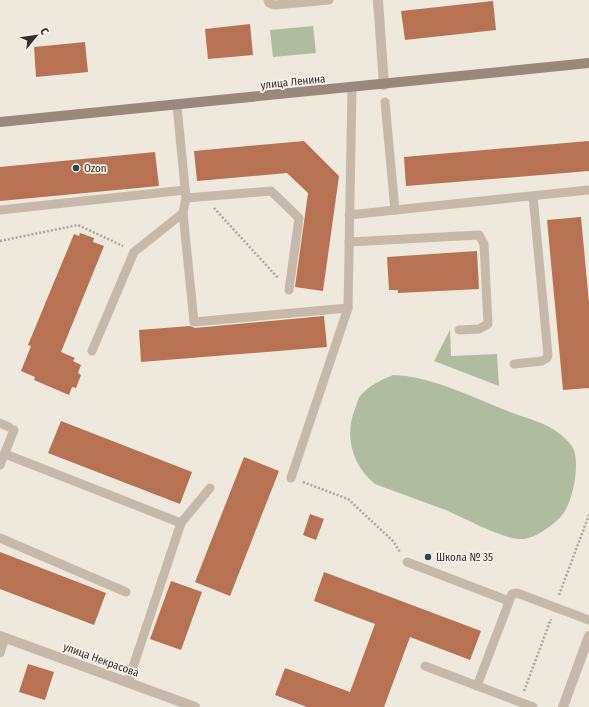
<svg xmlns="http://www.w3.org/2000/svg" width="589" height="707" font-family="'Fira Sans Condensed',sans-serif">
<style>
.green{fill:#b0bc9f}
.building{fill:#b77253}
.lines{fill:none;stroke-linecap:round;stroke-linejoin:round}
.path{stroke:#b1a395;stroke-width:2.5;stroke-dasharray:2 2;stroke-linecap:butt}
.service{stroke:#c6b9aa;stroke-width:9}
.minor{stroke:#c6b9aa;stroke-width:10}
.secondary{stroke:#99897c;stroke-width:10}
.poi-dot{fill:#234a50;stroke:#f7f2e9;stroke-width:1.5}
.labels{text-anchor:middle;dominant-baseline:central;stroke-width:3.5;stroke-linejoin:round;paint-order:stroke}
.street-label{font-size:11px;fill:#342d29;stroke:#f7f2e9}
.poi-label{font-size:11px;fill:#342d29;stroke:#f7f2e9;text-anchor:start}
</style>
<rect width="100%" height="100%" fill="#efe8dd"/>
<g class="green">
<path d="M 313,26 L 316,53 L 273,57 L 270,30 Z"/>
<path d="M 450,330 L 451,356 L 497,354 L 499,386 L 434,361 Z"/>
<path d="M 393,375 C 431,376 475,398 510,412 C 526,418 547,423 560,434 C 564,437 568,441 571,445 C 582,458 573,501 563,514 C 554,525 534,540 519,539 C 501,538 464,518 446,510 C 422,501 398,493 375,484 C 352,465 344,436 355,409 C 357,404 358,398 361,395 C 370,385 381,380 393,375 Z"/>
</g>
<g class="building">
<path d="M 493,1 L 496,30 L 405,40 L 401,11 Z"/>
<path d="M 250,24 L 253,55 L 208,59 L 205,29 Z"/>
<path d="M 85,42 L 88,72 L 36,77 L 34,47 Z"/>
<path d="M 304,141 L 339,176 L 323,291 L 295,287 L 308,193 L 287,173 L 197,181 L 194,151 Z"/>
<path d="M 589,141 L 589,171 L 406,186 L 404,157 Z"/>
<path d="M 155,152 L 159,186 L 0,201 L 0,167 Z"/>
<path d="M 581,217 L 589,303 L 589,388 L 563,390 L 547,220 Z"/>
<path d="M 80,233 L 94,238 L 93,242 L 104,246 L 61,352 L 75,358 L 73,361 L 81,365 L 78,373 L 81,375 L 76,388 L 72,387 L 69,395 L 34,380 L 35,377 L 21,371 L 31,346 L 28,345 L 74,234 L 79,236 Z"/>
<path d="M 477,251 L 479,289 L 398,293 L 398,290 L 389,290 L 387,257 Z"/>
<path d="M 324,316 L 327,347 L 141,362 L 139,330 L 190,326 L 195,328 Z"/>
<path d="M 61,421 L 192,472 L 180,504 L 48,453 Z"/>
<path d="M 244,457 L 279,471 L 230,596 L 195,582 Z"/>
<path d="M 310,514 L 324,519 L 316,540 L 303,535 Z"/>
<path d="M 0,552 L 106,593 L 94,625 L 0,589 Z"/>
<path d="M 324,572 L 481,631 L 470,660 L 410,637 L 384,707 L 307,707 L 275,695 L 285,668 L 350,692 L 375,624 L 314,601 Z"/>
<path d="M 171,581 L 202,592 L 181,650 L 150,639 Z"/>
<path d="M 28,664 L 54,672 L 45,700 L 19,692 Z"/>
</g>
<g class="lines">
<g class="path">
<path d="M 214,208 L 278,278"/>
<path d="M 0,241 L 78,225 L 123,246"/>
<path d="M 303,482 L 348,499 L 393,541 L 400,552"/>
<path d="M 559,595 L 589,515"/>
<path d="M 524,691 L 551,619"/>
</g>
<g class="service">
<path d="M 268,0 L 269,3 L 275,5 L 329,0"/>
<path d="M 385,102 L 395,210 L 589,190"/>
<path d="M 186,198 L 271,191 L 299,218 L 289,290"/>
<path d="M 0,210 L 185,190"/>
<path d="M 183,213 L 194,322 L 348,308 L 291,478"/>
<path d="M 349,215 L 395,210"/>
<path d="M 349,242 L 479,235 L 484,244 L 488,324 L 479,329 L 459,330"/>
<path d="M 348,308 L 352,88"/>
<path d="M 92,351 L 134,252 L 183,213 L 186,198 L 177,106"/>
<path d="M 514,364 L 542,361 L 547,358 L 548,355 L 533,196"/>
<path d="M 0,423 L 9,427"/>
<path d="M 5,454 L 181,523"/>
<path d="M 0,465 L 14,430"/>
<path d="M 0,538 L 126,592"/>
<path d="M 407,562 L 509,601"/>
<path d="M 0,653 L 5,638"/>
<path d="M 425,666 L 533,707"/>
<path d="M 128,682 L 181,523 L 210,488"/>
<path d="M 477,686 L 512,594 L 517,593 L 589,620"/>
</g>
<g class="minor">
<path d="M 378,0 L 384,85"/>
<path d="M 0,636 L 195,707"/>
<path d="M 563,707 L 589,636"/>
</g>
<path class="secondary" d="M 0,122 L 589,63"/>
</g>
<g class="poi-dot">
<circle cx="76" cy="168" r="4"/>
<circle cx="428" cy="557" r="4"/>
</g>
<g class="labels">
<g class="street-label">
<text transform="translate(293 82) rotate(-6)">улица Ленина</text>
<text transform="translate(101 660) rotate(20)">улица Некрасова</text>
</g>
<g class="poi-label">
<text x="84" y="168">Ozon</text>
<text x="436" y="557">Школа № 35</text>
</g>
</g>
<g transform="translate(36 36) rotate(61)" stroke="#f7f2e9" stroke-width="3" paint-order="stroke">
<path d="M0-3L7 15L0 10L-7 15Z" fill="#342d29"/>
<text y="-6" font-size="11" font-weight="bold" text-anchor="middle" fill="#342d29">С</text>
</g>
</svg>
